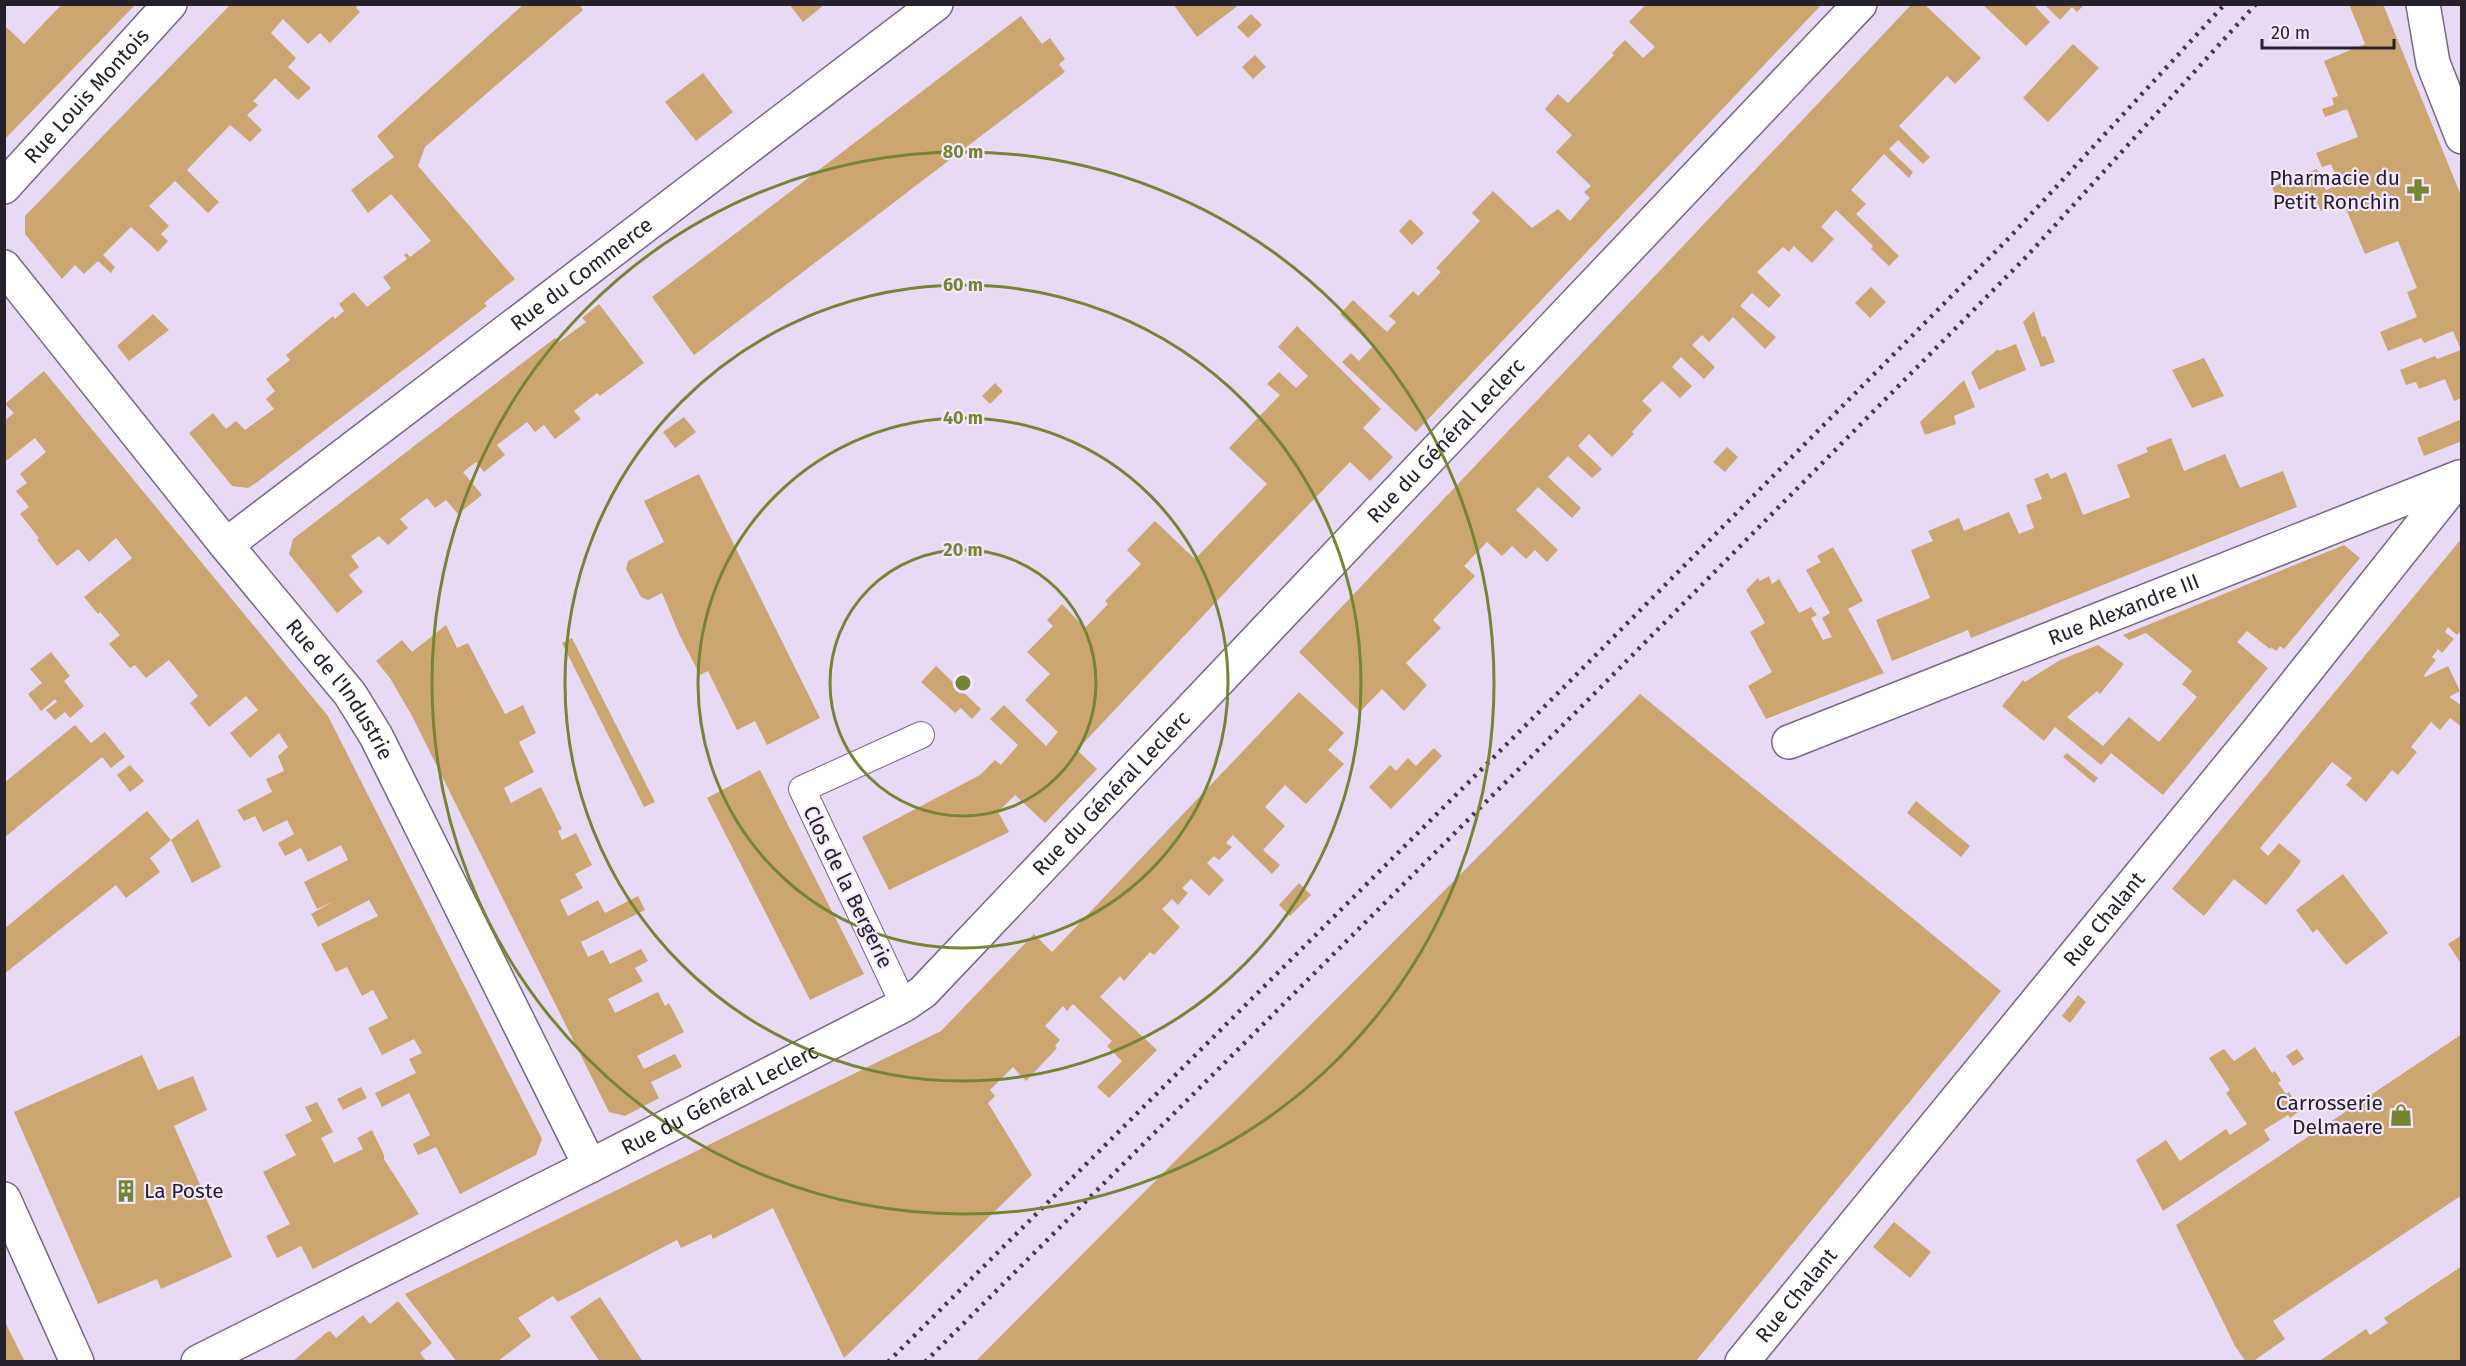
<svg xmlns="http://www.w3.org/2000/svg" width="2466" height="1366" font-family="'Fira Sans',sans-serif">
<style>
.building{fill:#cba671}
.lines{fill:none;stroke-linecap:round;stroke-linejoin:round}
.lane-casing{stroke:#766980;stroke-width:28}
.street-casing{stroke:#766980;stroke-width:36}
.lane{stroke:#fff;stroke-width:26}
.street{stroke:#fff;stroke-width:33}
.rail{stroke:#433c48;stroke-width:4.5;stroke-dasharray:3 6;stroke-linecap:butt}
.ring{fill:none;stroke:#768534;stroke-width:3}
.labels{text-anchor:middle;dominant-baseline:central;stroke-width:4.5;stroke-linejoin:round;paint-order:stroke}
.street-label{font-size:21px;fill:#26202a;stroke:#f4e8fe}
.poi-label{font-size:21px;fill:#26202a;stroke:#f4e8fe;text-anchor:end}
.centre{fill:#768534;stroke:#f4e8fe;stroke-width:3}
.ring-label{font-size:18px;text-anchor:middle;font-weight:bold;fill:#768534;stroke:#f4e8fe;stroke-width:4.5;stroke-linejoin:round;paint-order:stroke}
</style>
<rect width="100%" height="100%" fill="#e8daf5"/>
<g class="building">
<path d="M 62,4 L 136,4 L 4,140 L 4,25 L 24,44 Z"/>
<path d="M 231,4 L 359,4 L 356,8 L 360,12 L 330,43 L 320,33 L 308,44 L 283,19 L 271,33 L 296,58 L 288,67 L 311,88 L 298,100 L 275,78 L 253,101 L 258,105 L 247,115 L 262,130 L 250,142 L 230,125 L 187,170 L 219,202 L 208,213 L 175,181 L 149,206 L 169,226 L 161,234 L 168,241 L 158,252 L 131,227 L 103,255 L 115,267 L 111,273 L 98,261 L 84,274 L 75,265 L 62,279 L 25,234 L 25,216 Z"/>
<path d="M 524,4 L 579,4 L 583,10 L 425,147 L 418,166 L 515,279 L 484,303 L 487,306 L 256,483 L 248,488 L 232,486 L 189,433 L 213,413 L 226,429 L 236,421 L 245,430 L 274,409 L 266,399 L 275,391 L 266,379 L 290,360 L 286,355 L 333,316 L 335,319 L 344,311 L 339,304 L 354,292 L 367,307 L 391,288 L 383,277 L 407,259 L 404,255 L 407,253 L 410,257 L 431,241 L 391,194 L 368,213 L 351,190 L 394,157 L 377,136 Z"/>
<path d="M 789,4 L 825,4 L 803,22 Z"/>
<path d="M 1173,4 L 1240,4 L 1197,37 Z"/>
<path d="M 1646,4 L 1822,4 L 1416,432 L 1342,362 L 1351,353 L 1359,361 L 1373,346 L 1340,314 L 1353,300 L 1387,332 L 1396,322 L 1389,316 L 1413,291 L 1418,296 L 1441,272 L 1436,268 L 1480,221 L 1472,213 L 1493,191 L 1532,228 L 1558,209 L 1570,221 L 1590,198 L 1584,192 L 1591,186 L 1556,152 L 1572,135 L 1545,109 L 1558,94 L 1568,103 L 1614,55 L 1612,53 L 1625,40 L 1643,58 L 1655,47 L 1629,22 Z"/>
<path d="M 1912,4 L 1924,4 L 1981,58 L 1955,84 L 1947,76 L 1899,126 L 1930,157 L 1923,164 L 1898,140 L 1889,149 L 1913,172 L 1909,178 L 1884,154 L 1851,190 L 1866,204 L 1856,214 L 1899,256 L 1889,266 L 1871,249 L 1873,246 L 1836,210 L 1821,227 L 1834,239 L 1812,263 L 1794,246 L 1789,252 L 1783,247 L 1757,272 L 1781,295 L 1769,308 L 1752,293 L 1740,306 L 1776,337 L 1765,349 L 1733,317 L 1709,342 L 1702,335 L 1692,345 L 1715,367 L 1704,379 L 1681,357 L 1672,367 L 1692,386 L 1680,398 L 1662,381 L 1642,401 L 1652,410 L 1632,432 L 1634,434 L 1612,457 L 1589,434 L 1578,446 L 1602,469 L 1592,478 L 1568,456 L 1548,477 L 1581,508 L 1572,518 L 1538,487 L 1516,510 L 1558,550 L 1547,562 L 1535,550 L 1526,559 L 1512,546 L 1502,556 L 1487,542 L 1464,566 L 1475,576 L 1433,620 L 1441,628 L 1406,663 L 1427,685 L 1404,711 L 1382,689 L 1360,712 L 1299,652 Z"/>
<path d="M 1982,4 L 2033,4 L 2050,22 L 2026,46 Z"/>
<path d="M 2044,4 L 2085,4 L 2077,12 L 2072,7 L 2060,20 Z"/>
<path d="M 2349,4 L 2383,4 L 2462,198 L 2462,398 L 2454,401 L 2445,379 L 2419,389 L 2416,382 L 2406,385 L 2400,370 L 2435,356 L 2437,359 L 2461,350 L 2453,331 L 2424,343 L 2421,338 L 2388,351 L 2380,332 L 2417,317 L 2407,292 L 2417,288 L 2398,241 L 2365,254 L 2343,202 L 2321,211 L 2317,202 L 2303,207 L 2299,194 L 2278,202 L 2272,187 L 2317,169 L 2326,190 L 2348,180 L 2346,176 L 2338,180 L 2331,164 L 2322,167 L 2316,153 L 2358,137 L 2347,109 L 2325,117 L 2322,109 L 2334,105 L 2332,98 L 2338,96 L 2324,61 L 2365,44 Z"/>
<path d="M 1251,14 L 1262,25 L 1248,38 L 1237,27 Z"/>
<path d="M 1021,16 L 1042,44 L 1050,38 L 1065,59 L 1059,64 L 1065,72 L 694,355 L 652,297 Z"/>
<path d="M 2073,44 L 2099,68 L 2048,122 L 2023,98 Z"/>
<path d="M 1255,55 L 1266,67 L 1253,79 L 1242,67 Z"/>
<path d="M 703,73 L 733,112 L 696,141 L 665,102 Z"/>
<path d="M 1410,219 L 1424,233 L 1412,245 L 1399,231 Z"/>
<path d="M 1871,287 L 1886,302 L 1870,318 L 1855,303 Z"/>
<path d="M 599,304 L 644,363 L 600,396 L 597,393 L 574,411 L 581,419 L 555,439 L 544,425 L 535,432 L 527,422 L 497,445 L 505,455 L 484,472 L 476,462 L 463,472 L 482,495 L 458,514 L 446,500 L 435,508 L 427,498 L 400,519 L 408,528 L 388,545 L 379,536 L 351,556 L 359,567 L 349,575 L 363,592 L 337,613 L 289,554 L 293,539 L 555,338 L 559,342 L 578,328 L 586,322 L 582,318 Z"/>
<path d="M 2034,311 L 2042,337 L 2045,336 L 2055,362 L 2041,367 L 2023,322 Z"/>
<path d="M 153,314 L 169,330 L 129,361 L 117,346 Z"/>
<path d="M 1297,326 L 1381,409 L 1363,428 L 1393,457 L 1370,481 L 1350,462 L 1262,553 L 1077,750 L 1097,769 L 1045,823 L 1015,795 L 998,812 L 1009,832 L 889,890 L 862,837 L 980,775 L 995,760 L 1001,765 L 1018,745 L 990,719 L 1004,705 L 1046,746 L 1058,732 L 1025,700 L 1050,674 L 1027,652 L 1053,626 L 1047,620 L 1062,604 L 1085,628 L 1108,604 L 1105,601 L 1141,564 L 1127,550 L 1155,521 L 1195,559 L 1267,484 L 1229,448 L 1280,395 L 1267,384 L 1279,372 L 1296,388 L 1308,376 L 1278,347 Z"/>
<path d="M 2016,344 L 2026,370 L 1979,390 L 1971,372 L 1998,349 L 1999,351 Z"/>
<path d="M 2204,358 L 2224,396 L 2192,408 L 2172,370 Z"/>
<path d="M 44,371 L 328,716 L 542,1139 L 536,1155 L 460,1194 L 436,1147 L 418,1155 L 413,1144 L 430,1135 L 409,1093 L 382,1107 L 375,1093 L 416,1073 L 409,1059 L 422,1053 L 414,1039 L 382,1055 L 368,1028 L 388,1018 L 373,990 L 362,996 L 347,967 L 336,972 L 321,944 L 378,916 L 369,900 L 318,927 L 311,914 L 334,901 L 317,909 L 304,882 L 348,860 L 341,845 L 308,862 L 301,848 L 285,856 L 278,843 L 294,834 L 287,820 L 263,832 L 255,816 L 244,821 L 237,810 L 272,792 L 266,779 L 284,771 L 278,756 L 288,747 L 279,733 L 250,758 L 230,733 L 258,710 L 246,696 L 209,727 L 190,703 L 198,696 L 169,660 L 146,678 L 135,665 L 130,668 L 109,644 L 120,635 L 100,612 L 98,614 L 84,597 L 132,558 L 116,538 L 89,562 L 78,549 L 57,566 L 37,540 L 39,538 L 20,514 L 29,507 L 16,491 L 27,483 L 20,474 L 46,452 L 35,438 L 6,461 L 4,421 L 14,413 L 5,404 Z"/>
<path d="M 1964,380 L 1975,407 L 1954,416 L 1956,424 L 1925,435 L 1920,422 Z"/>
<path d="M 995,383 L 1003,391 L 990,404 L 982,396 Z"/>
<path d="M 684,417 L 696,432 L 675,448 L 663,432 Z"/>
<path d="M 2462,419 L 2462,441 L 2424,456 L 2417,438 Z"/>
<path d="M 2171,438 L 2184,471 L 2225,454 L 2240,488 L 2283,471 L 2297,507 L 1971,638 L 1968,630 L 1892,661 L 1876,620 L 1930,598 L 1911,550 L 1933,541 L 1928,531 L 1959,518 L 1964,531 L 2009,512 L 2019,534 L 2034,528 L 2026,505 L 2042,499 L 2034,479 L 2048,473 L 2051,479 L 2066,472 L 2083,515 L 2130,497 L 2117,465 L 2148,452 L 2146,448 Z"/>
<path d="M 1727,447 L 1738,457 L 1725,472 L 1713,462 Z"/>
<path d="M 699,474 L 820,718 L 767,745 L 755,721 L 737,730 L 708,671 L 700,675 L 679,634 L 662,593 L 648,600 L 641,597 L 626,569 L 628,561 L 664,542 L 644,501 Z"/>
<path d="M 2462,538 L 2462,630 L 2457,635 L 2448,627 L 2445,632 L 2454,639 L 2442,653 L 2438,649 L 2432,657 L 2436,660 L 2424,675 L 2425,677 L 2448,666 L 2460,691 L 2449,697 L 2462,706 L 2462,727 L 2450,718 L 2440,730 L 2431,722 L 2411,747 L 2417,752 L 2398,775 L 2392,770 L 2366,802 L 2346,785 L 2352,778 L 2332,762 L 2260,848 L 2268,856 L 2279,843 L 2301,861 L 2291,875 L 2266,905 L 2234,879 L 2204,916 L 2172,889 Z"/>
<path d="M 2344,545 L 2360,558 L 2284,649 L 2280,646 L 2276,651 L 2271,647 L 2270,649 L 2247,631 L 2237,642 L 2268,668 L 2163,795 L 2111,753 L 2101,765 L 2055,727 L 2044,741 L 2002,706 L 2023,680 L 2025,682 L 2060,660 L 2098,645 L 2124,664 L 2100,694 L 2097,691 L 2067,717 L 2103,746 L 2129,717 L 2159,742 L 2197,697 L 2182,684 L 2192,671 L 2146,633 L 2129,640 L 2123,635 Z"/>
<path d="M 1833,547 L 1863,601 L 1848,609 L 1884,673 L 1766,719 L 1748,686 L 1772,672 L 1750,632 L 1765,623 L 1746,590 L 1758,578 L 1760,581 L 1769,576 L 1772,584 L 1779,579 L 1799,613 L 1811,607 L 1817,615 L 1811,618 L 1823,640 L 1832,637 L 1822,618 L 1830,613 L 1806,570 L 1821,562 L 1817,556 Z"/>
<path d="M 446,625 L 457,648 L 468,643 L 505,714 L 523,705 L 536,733 L 519,742 L 534,772 L 504,788 L 511,803 L 541,787 L 562,829 L 558,831 L 562,840 L 576,833 L 592,865 L 575,874 L 583,888 L 560,900 L 568,916 L 598,900 L 605,913 L 638,896 L 645,910 L 581,942 L 588,957 L 603,950 L 610,964 L 641,949 L 648,961 L 635,968 L 643,981 L 608,999 L 615,1013 L 658,992 L 665,1006 L 669,1003 L 684,1032 L 637,1056 L 644,1069 L 675,1054 L 682,1067 L 651,1082 L 659,1098 L 625,1116 L 609,1112 L 412,716 L 390,678 L 376,661 L 402,640 L 412,652 Z"/>
<path d="M 572,638 L 655,802 L 644,807 L 562,643 Z"/>
<path d="M 51,652 L 70,676 L 64,681 L 84,706 L 70,718 L 65,712 L 55,720 L 46,710 L 57,702 L 55,699 L 41,711 L 28,694 L 42,683 L 30,669 Z"/>
<path d="M 936,666 L 981,709 L 972,719 L 961,708 L 955,713 L 921,682 Z"/>
<path d="M 1299,692 L 1344,733 L 1328,750 L 1344,764 L 1306,804 L 1285,785 L 1265,807 L 1285,826 L 1263,850 L 1280,865 L 1272,874 L 1233,835 L 1226,843 L 1232,847 L 1219,860 L 1214,856 L 1207,863 L 1224,880 L 1209,896 L 1191,879 L 1182,888 L 1188,893 L 1178,905 L 1172,899 L 1162,909 L 1180,927 L 1154,955 L 1150,952 L 1124,981 L 1120,976 L 1100,997 L 1157,1050 L 1109,1098 L 1097,1087 L 1122,1061 L 1107,1046 L 1112,1041 L 1073,1004 L 1067,1011 L 1063,1006 L 1045,1026 L 1060,1040 L 1055,1046 L 1057,1048 L 1026,1081 L 1013,1067 L 990,1090 L 995,1096 L 988,1103 L 1032,1175 L 844,1358 L 773,1208 L 713,1239 L 711,1234 L 681,1248 L 677,1240 L 558,1302 L 553,1296 L 518,1318 L 531,1336 L 497,1362 L 457,1362 L 405,1294 L 941,1031 L 1034,934 L 1052,952 Z"/>
<path d="M 1640,694 L 2001,991 L 1695,1362 L 975,1362 Z"/>
<path d="M 75,725 L 91,743 L 105,732 L 125,757 L 111,768 L 102,757 L 4,838 L 4,783 Z"/>
<path d="M 1434,748 L 1442,756 L 1391,809 L 1369,787 L 1390,765 L 1396,771 L 1408,758 L 1416,766 Z"/>
<path d="M 2067,753 L 2098,778 L 2094,783 L 2063,757 Z"/>
<path d="M 130,765 L 144,781 L 130,792 L 117,775 Z"/>
<path d="M 760,770 L 864,974 L 810,1000 L 707,798 Z"/>
<path d="M 1916,801 L 1970,846 L 1961,857 L 1907,813 Z"/>
<path d="M 147,811 L 171,840 L 150,858 L 160,872 L 126,898 L 116,885 L 4,974 L 4,929 Z"/>
<path d="M 198,819 L 221,867 L 192,883 L 171,840 Z"/>
<path d="M 2343,874 L 2388,933 L 2346,965 L 2317,929 L 2313,933 L 2296,910 Z"/>
<path d="M 1299,883 L 1311,895 L 1290,916 L 1279,905 Z"/>
<path d="M 2462,935 L 2462,965 L 2448,944 Z"/>
<path d="M 2078,995 L 2086,1002 L 2070,1023 L 2062,1016 Z"/>
<path d="M 2462,1034 L 2462,1195 L 2273,1321 L 2285,1339 L 2252,1362 L 2246,1362 L 2235,1346 L 2176,1225 Z"/>
<path d="M 2255,1047 L 2272,1073 L 2275,1071 L 2281,1081 L 2278,1083 L 2286,1094 L 2289,1092 L 2295,1102 L 2292,1104 L 2298,1112 L 2290,1118 L 2288,1115 L 2264,1130 L 2270,1140 L 2163,1211 L 2136,1160 L 2166,1140 L 2180,1161 L 2226,1129 L 2230,1135 L 2247,1124 L 2226,1093 L 2230,1090 L 2209,1058 L 2224,1049 L 2234,1061 Z"/>
<path d="M 2297,1049 L 2304,1059 L 2293,1066 L 2286,1056 Z"/>
<path d="M 142,1055 L 158,1090 L 193,1076 L 207,1110 L 174,1126 L 232,1257 L 161,1289 L 157,1279 L 98,1304 L 14,1112 Z"/>
<path d="M 361,1087 L 367,1098 L 343,1110 L 337,1099 Z"/>
<path d="M 317,1102 L 333,1132 L 321,1138 L 334,1163 L 363,1149 L 357,1138 L 372,1130 L 384,1155 L 384,1159 L 419,1214 L 313,1269 L 301,1246 L 277,1258 L 266,1236 L 290,1224 L 263,1172 L 296,1155 L 285,1135 L 312,1121 L 305,1107 Z"/>
<path d="M 1894,1222 L 1931,1252 L 1910,1278 L 1873,1247 Z"/>
<path d="M 2462,1266 L 2462,1362 L 2318,1362 L 2366,1329 L 2370,1335 L 2388,1323 L 2384,1318 Z"/>
<path d="M 600,1297 L 643,1362 L 600,1362 L 570,1317 Z"/>
<path d="M 398,1301 L 432,1343 L 420,1353 L 427,1362 L 292,1362 L 326,1333 L 330,1331 L 336,1338 L 363,1315 L 370,1324 Z"/>
<path d="M 4,1320 L 25,1362 L 4,1362 Z"/>
</g>
<g class="lines">
<g class="lane-casing">
<path id="lane" d="M 904,1005 L 802,789 L 921,735"/>
</g>
<g class="street-casing">
<g id="street">
<path d="M 2423,4 L 2433,63 L 2462,137"/>
<path id="s1" d="M 4,187 L 170,4"/>
<path id="s2" d="M 4,267 L 226,545 L 350,694 L 376,736 L 590,1166"/>
<path id="s3" d="M 226,545 L 936,4"/>
<path id="s4" d="M 1789,742 L 2457,478"/>
<path d="M 4,1199 L 77,1362"/>
<path id="s5" d="M 198,1362 L 590,1166 L 904,1005 L 923,992 L 1860,4"/>
<path id="s6" d="M 1742,1362 L 2259,730 L 2460,477"/>
</g>
</g>
<use href="#lane" class="lane"/>
<use href="#street" class="street"/>
<g class="rail">
<path d="M 888,1362 L 1571,680 L 2009,238 L 2225,4"/>
<path d="M 925,1362 L 1589,699 L 2028,255 L 2256,4"/>
</g>
</g>
<g class="ring">
<circle cx="963" cy="683" r="133"/>
<circle cx="963" cy="683" r="265"/>
<circle cx="963" cy="683" r="398"/>
<circle cx="963" cy="683" r="531"/>
</g>
<defs>
<g id="pharmacy-bare" transform="scale(1.8)"><path d="M-2-6h4v4h4v4h-4v4h-4v-4h-4v-4h4Z" fill="#768534" stroke="#f4e8fe" stroke-width="2.5" paint-order="stroke"/></g>
<g id="shop-bare" transform="scale(1.8)"><path d="M-5-2.5h2.3a2.7 3.5 0 0 1 5.4 0H5L5.5 6h-11ZM-1.5-2.5h3a1.5 2.3 0 0 0-3 0Z" fill="#768534" stroke="#f4e8fe" stroke-width="2.5" paint-order="stroke"/></g>
<g id="building-bare" transform="scale(1.8)"><path d="M-4-6H4V6H1V3H-1V6H-4ZM-2.5-4.3h1.7v1.8h-1.7ZM.8-4.3h1.7v1.8H.8ZM-2.5-1h1.7V.8h-1.7ZM.8-1h1.7V.8H.8Z" fill="#768534" stroke="#f4e8fe" stroke-width="2.5" paint-order="stroke"/></g>
</defs>
<g fill-rule="evenodd">
<use href="#pharmacy-bare" x="2418" y="190"/>
<use href="#shop-bare" x="2401" y="1115"/>
<use href="#building-bare" x="126" y="1191"/>
</g>
<g class="labels">
<g class="street-label">
<text stroke="none"><textPath href="#s1" startOffset="123">Rue Louis Montois</textPath></text>
<text stroke="none"><textPath href="#s3" startOffset="447">Rue du Commerce</textPath></text>
<text stroke="none"><textPath href="#s5" startOffset="1574">Rue du Général Leclerc</textPath></text>
<text stroke="none"><textPath href="#s4" startOffset="360">Rue Alexandre III</textPath></text>
<text stroke="none"><textPath href="#s2" startOffset="540">Rue de l'Industrie</textPath></text>
<text stroke="none"><textPath href="#s5" startOffset="1088">Rue du Général Leclerc</textPath></text>
<text transform="translate(848 887) rotate(64)">Clos de la Bergerie</text>
<text stroke="none"><textPath href="#s6" startOffset="572">Rue Chalant</textPath></text>
<text stroke="none"><textPath href="#s5" startOffset="584">Rue du Général Leclerc</textPath></text>
<text stroke="none"><textPath href="#s6" startOffset="86">Rue Chalant</textPath></text>
</g>
<g class="poi-label">
<text x="2400" y="178">Pharmacie du<tspan x="2400" dy="24">Petit Ronchin</tspan></text>
<text x="2383" y="1103">Carrosserie<tspan x="2383" dy="24">Delmaere</tspan></text>
<text x="144" y="1191" text-anchor="start">La Poste</text>
</g>
</g>
<circle cx="963" cy="683" r="9" class="centre"/>
<g class="ring-label">
<text x="963" y="158">80 m</text>
<text x="963" y="291">60 m</text>
<text x="963" y="424">40 m</text>
<text x="963" y="556">20 m</text>
</g>
<rect width="2466" height="1366" fill="none" stroke="#26202a" stroke-width="12"/>
<path d="M2262 39v9h132v-9" fill="none" stroke="#26202a" stroke-width="3"/>
<text x="2271" y="39" font-size="18" fill="#26202a" stroke="#f4e8fe" stroke-width="4.5" paint-order="stroke">20 m</text>
</svg>
